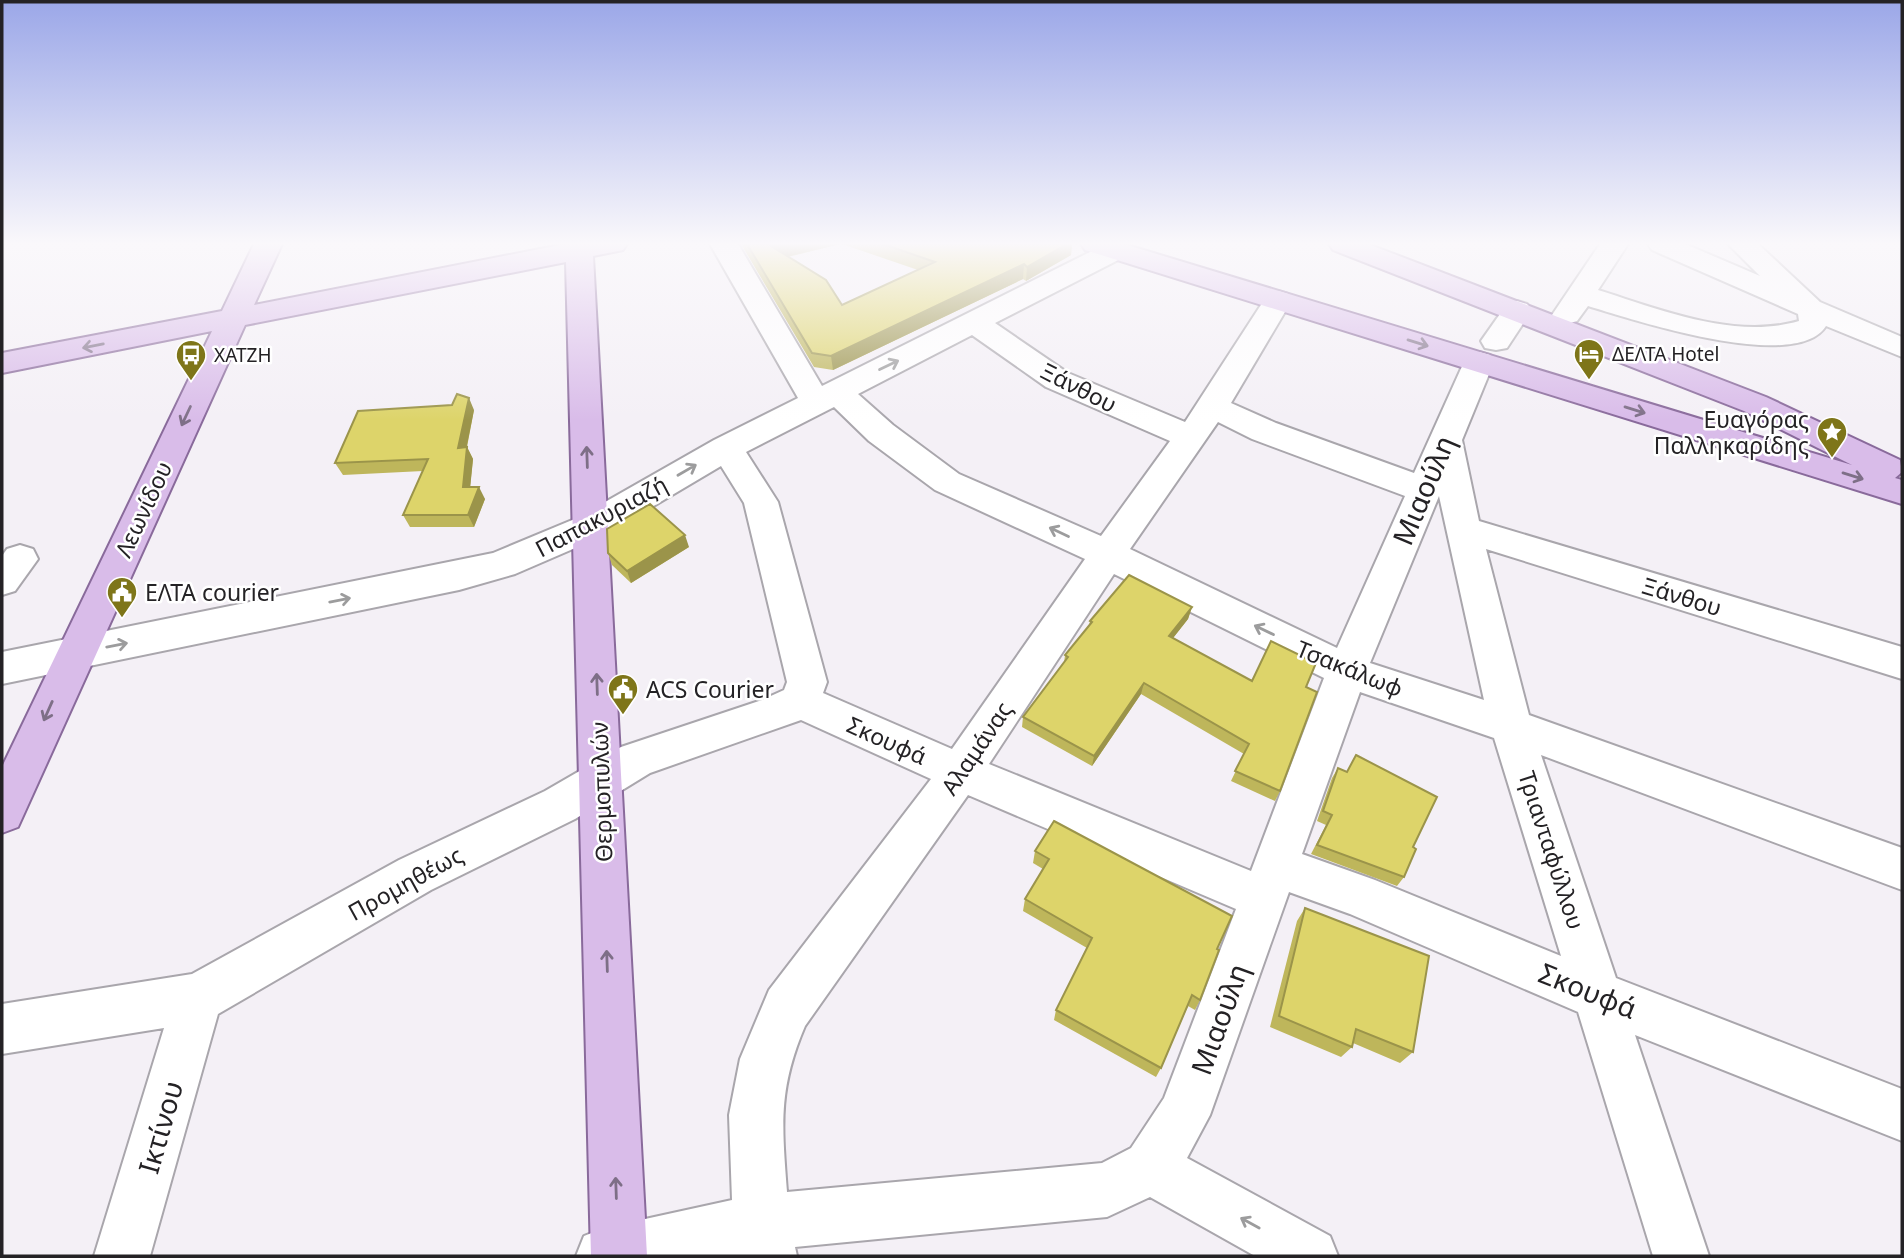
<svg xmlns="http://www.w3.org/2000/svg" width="1904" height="1258" font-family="'Noto Sans',sans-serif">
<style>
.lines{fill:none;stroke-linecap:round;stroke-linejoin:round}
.minor-casing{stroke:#a9a6ac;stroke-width:4}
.major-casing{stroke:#896a9b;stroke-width:4}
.minor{fill:#fff;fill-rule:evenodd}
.major{fill:#d9bce9;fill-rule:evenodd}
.wall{fill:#beb65b}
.shaded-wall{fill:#9b944a}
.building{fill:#ddd46a;stroke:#9b944a;stroke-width:2}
.oneway{stroke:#7e6f87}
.oneway2{stroke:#9c9c9d}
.labels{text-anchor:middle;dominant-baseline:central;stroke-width:5;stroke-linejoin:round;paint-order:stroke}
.far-poi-label{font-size:19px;fill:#242225;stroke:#fff;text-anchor:start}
.street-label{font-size:23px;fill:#242225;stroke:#fff}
.poi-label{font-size:23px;fill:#242225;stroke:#fff;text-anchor:start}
.near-street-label{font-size:28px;fill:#242225;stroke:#fff}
</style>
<rect width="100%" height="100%" fill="#f4f0f6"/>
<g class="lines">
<g class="minor-casing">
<g id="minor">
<path d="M 710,244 L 738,244 L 822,386 L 1106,244 L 1126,244 L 1130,250 L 1126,256 L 995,323 L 1068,373 L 1185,422 L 1268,294 L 1278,291 L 1288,294 L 1292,300 L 1231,403 L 1276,423 L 1414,473 L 1464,362 L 1468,355 L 1479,352 L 1490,355 L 1494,362 L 1462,440 L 1479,521 L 1902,647 L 1902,679 L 1486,549 L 1529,715 L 1902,848 L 1902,890 L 1541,755 L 1616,978 L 1902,1089 L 1902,1141 L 1635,1035 L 1709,1256 L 1653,1256 L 1578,1012 L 1350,914 L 1289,892 L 1210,1115 L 1187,1158 L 1330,1236 L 1338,1256 L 1255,1256 L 1150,1197 L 1107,1217 L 795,1247 L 797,1256 L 576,1256 L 584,1236 L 604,1228 L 732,1200 L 729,1115 L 740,1059 L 769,990 L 931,779 L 801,720 L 650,773 L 575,819 L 431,890 L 218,1014 L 150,1256 L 94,1256 L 164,1028 L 2,1054 L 2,1004 L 192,974 L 399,860 L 545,791 L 621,747 L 762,700 L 784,690 L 787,682 L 744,503 L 721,466 L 603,536 L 515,574 L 459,590 L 2,684 L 2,652 L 493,553 L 577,518 L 714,440 L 798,398 ZM 972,335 L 1046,387 L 1170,441 L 1101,536 L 959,474 L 893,425 L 858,394 ZM 834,407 L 869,441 L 935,490 L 1085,559 L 952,749 L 823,693 L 827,682 L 778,502 L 746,452 ZM 1218,422 L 1252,439 L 1405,496 L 1337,648 L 1130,549 ZM 1439,496 L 1484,700 L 1370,663 ZM 1114,574 L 1324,678 L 1251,871 L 989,764 ZM 1360,692 L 1494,738 L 1561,956 L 1375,880 L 1302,854 ZM 968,795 L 1236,909 L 1164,1098 L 1131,1148 L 1102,1163 L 787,1192 C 782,1125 778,1089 805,1026 Z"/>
<path d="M 1600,244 L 1628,244 L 1598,290 C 1659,309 1734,340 1799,321 L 1798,314 L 1652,250 L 1648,244 L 1685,244 L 1760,276 L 1728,244 L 1758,244 L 1820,302 L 1902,337 L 1902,357 L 1826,326 C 1796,374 1631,319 1588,306 L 1577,321 L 1567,324 L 1557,321 L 1552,315 Z"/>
<path d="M 1517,301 L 1527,304 L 1532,310 L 1507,348 L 1496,350 L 1485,348 L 1481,341 L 1507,304 Z"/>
<path d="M 20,545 L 33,549 L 38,559 L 15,591 L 2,595 L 2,556 L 7,549 Z"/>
</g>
</g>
<g class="major-casing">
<g id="major">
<path d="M 254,244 L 282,244 L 254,305 L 565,244 L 627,244 L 623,250 L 593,256 L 647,1256 L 591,1256 L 566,262 L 245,325 L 18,827 L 2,833 L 2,767 L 212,331 L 2,373 L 2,353 L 222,311 Z"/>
<path d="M 1081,244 L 1124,244 L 1852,465 L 1744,411 L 1333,250 L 1329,244 L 1368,244 L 1766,397 L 1900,460 L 1902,472 L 1895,478 L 1902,480 L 1902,504 L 1085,250 Z"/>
</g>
</g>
<use href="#minor" class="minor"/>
<use href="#major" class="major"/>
</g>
<g class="wall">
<path d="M 741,244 L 840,244 L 788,257 L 842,305 L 918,270 L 842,244 L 1072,244 L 1071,255 L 1026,281 L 1023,279 L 833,370 L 814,367 Z"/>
<path d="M 474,410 L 467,447 L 473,459 L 470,487 L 485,499 L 474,527 L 410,527 L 403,515 L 423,471 L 343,475 L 335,463 Z"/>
<path d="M 689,547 L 631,583 L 612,565 L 608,553 Z"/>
<path d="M 1192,607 L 1188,619 L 1173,638 L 1252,681 L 1306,687 L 1280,791 L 1275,801 L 1231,781 L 1244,754 L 1141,694 L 1092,766 L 1022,727 L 1023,717 L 1064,663 L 1065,655 L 1089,627 L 1090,621 Z"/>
<path d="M 1338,768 L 1413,847 L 1404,877 L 1397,886 L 1311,854 L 1326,825 L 1317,821 L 1332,778 Z"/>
<path d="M 1035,851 L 1217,949 L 1200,1000 L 1195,1010 L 1188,1006 L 1161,1068 L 1156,1077 L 1054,1020 L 1056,1010 L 1087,948 L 1023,911 L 1025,899 L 1043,869 L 1033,863 Z"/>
<path d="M 1305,908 L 1413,1052 L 1400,1063 L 1353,1043 L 1352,1047 L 1341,1057 L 1270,1027 L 1297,921 Z"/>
</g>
<g class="shaded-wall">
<path d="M 780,244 L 840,244 L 773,260 L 771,246 Z"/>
<path d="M 1067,244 L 1072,244 L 1071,255 L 1026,281 L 1027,267 Z"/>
<path d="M 1024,264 L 1023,279 L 833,370 L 831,356 Z"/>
<path d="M 469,398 L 474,410 L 464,460 L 458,448 Z"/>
<path d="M 467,447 L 473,459 L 469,499 L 463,487 Z"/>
<path d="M 479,487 L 485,499 L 474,527 L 468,515 Z"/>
<path d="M 685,535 L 689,547 L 631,583 L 627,571 Z"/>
<path d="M 1192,607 L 1188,619 L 1166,647 L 1169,636 Z"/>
<path d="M 1144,683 L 1141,694 L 1092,766 L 1094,756 Z"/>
</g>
<g class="building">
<path d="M 747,244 L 780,244 L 771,246 L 826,280 L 842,305 L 935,262 L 883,244 L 1067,244 L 1027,267 L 1024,264 L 831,356 L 812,353 Z"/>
<path d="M 457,394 L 469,398 L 458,448 L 467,447 L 463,487 L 479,487 L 468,515 L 403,515 L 428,459 L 335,463 L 358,411 L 452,405 Z"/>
<path d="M 650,504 L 685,535 L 627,571 L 608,553 L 607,529 Z"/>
<path d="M 1129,575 L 1192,607 L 1169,636 L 1252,681 L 1271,641 L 1316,663 L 1306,687 L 1317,692 L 1280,791 L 1235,771 L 1249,744 L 1144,683 L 1094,756 L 1023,717 L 1068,657 L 1065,655 L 1092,622 L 1090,621 Z"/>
<path d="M 1356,755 L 1437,797 L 1413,847 L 1416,849 L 1404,877 L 1317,845 L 1332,815 L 1323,811 L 1338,768 L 1347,772 Z"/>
<path d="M 1054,821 L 1232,916 L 1217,949 L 1219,950 L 1200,1000 L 1192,995 L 1161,1068 L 1056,1010 L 1092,938 L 1025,899 L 1049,859 L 1035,851 Z"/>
<path d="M 1305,908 L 1429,956 L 1413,1052 L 1356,1029 L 1352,1047 L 1279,1016 Z"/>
</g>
<defs><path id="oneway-shaft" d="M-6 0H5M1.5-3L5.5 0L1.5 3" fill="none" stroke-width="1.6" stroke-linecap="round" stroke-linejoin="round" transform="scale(1.75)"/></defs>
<g class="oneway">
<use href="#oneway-shaft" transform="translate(1418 343) rotate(17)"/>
<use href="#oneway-shaft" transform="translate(93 346) rotate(169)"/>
<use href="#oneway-shaft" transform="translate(1635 410) rotate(17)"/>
<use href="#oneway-shaft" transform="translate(186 416) rotate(115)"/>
<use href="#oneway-shaft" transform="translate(587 457) rotate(-92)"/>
<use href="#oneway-shaft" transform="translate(1853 476) rotate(17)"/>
<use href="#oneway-shaft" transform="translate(597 684) rotate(-92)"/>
<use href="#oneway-shaft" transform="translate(48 711) rotate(114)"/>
<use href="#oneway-shaft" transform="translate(607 961) rotate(-92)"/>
<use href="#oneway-shaft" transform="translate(616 1188) rotate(-92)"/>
</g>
<g class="oneway2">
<use href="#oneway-shaft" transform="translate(889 365) rotate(-26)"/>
<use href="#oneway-shaft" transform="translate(687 470) rotate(-30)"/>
<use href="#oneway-shaft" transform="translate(1059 532) rotate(-155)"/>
<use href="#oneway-shaft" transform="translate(340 600) rotate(-11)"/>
<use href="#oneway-shaft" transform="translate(1264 630) rotate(-154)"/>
<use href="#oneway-shaft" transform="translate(117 645) rotate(-11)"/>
<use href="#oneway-shaft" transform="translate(1250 1223) rotate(-151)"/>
</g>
<linearGradient id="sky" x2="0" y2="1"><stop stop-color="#9ba7e8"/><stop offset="0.58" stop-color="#faf8fb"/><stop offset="1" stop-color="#faf8fb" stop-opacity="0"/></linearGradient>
<rect width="1904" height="420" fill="url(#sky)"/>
<defs>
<g id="hotel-pin" transform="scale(1.575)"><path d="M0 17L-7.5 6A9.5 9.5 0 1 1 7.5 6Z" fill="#7e7519" stroke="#fff"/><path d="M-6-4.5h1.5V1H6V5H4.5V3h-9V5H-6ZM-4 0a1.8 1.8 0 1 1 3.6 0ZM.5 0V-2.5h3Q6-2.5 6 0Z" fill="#fff"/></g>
<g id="bus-pin" transform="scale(1.575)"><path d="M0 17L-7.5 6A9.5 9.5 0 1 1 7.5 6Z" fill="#7e7519" stroke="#fff"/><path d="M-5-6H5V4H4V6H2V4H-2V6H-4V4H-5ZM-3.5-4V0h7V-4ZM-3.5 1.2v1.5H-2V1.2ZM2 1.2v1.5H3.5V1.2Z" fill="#fff"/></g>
<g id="sight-pin" transform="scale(1.575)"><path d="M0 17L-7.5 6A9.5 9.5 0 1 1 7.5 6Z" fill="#7e7519" stroke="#fff"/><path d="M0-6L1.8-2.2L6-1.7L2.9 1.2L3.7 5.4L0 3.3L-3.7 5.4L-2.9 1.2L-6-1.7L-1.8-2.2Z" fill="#fff"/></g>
<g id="civic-pin" transform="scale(1.575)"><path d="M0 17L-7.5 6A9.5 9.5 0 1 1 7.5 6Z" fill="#7e7519" stroke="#fff"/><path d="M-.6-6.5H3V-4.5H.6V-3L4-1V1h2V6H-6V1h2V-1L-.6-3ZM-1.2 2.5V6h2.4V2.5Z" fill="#fff"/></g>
</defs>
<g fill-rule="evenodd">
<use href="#hotel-pin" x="1589" y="354"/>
<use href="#bus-pin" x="191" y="355"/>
<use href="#sight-pin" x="1832" y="432"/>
<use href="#civic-pin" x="122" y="592"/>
<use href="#civic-pin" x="623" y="689"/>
</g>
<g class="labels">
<g class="far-poi-label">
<text x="1612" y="354">ΔΕΛΤΑ Hotel</text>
<text x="214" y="355">ΧΑΤΖΗ</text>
</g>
<g class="street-label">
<text transform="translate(1079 387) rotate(27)">Ξάνθου</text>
<text transform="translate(143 509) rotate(-65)">Λεωνίδου</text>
<text transform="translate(601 516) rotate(-28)">Παπακυριαζή</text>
<text transform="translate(1682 596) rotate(17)">Ξάνθου</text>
<text transform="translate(1350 668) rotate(22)">Τσακάλωφ</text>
<text transform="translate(887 740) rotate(24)">Σκουφά</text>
<text transform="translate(976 748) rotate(-56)">Αλαμάνας</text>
<text transform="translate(601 792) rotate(-92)">Θερμοπυλών</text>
<text transform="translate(1552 850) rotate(72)">Τριανταφύλλου</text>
<text transform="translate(405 883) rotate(-29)">Προμηθέως</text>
</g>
<g class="poi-label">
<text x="1809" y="419" text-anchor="end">Ευαγόρας<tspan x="1809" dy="26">Παλληκαρίδης</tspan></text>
<text x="145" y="592">ΕΛΤΑ courier</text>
<text x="646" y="689">ACS Courier</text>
</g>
<g class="near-street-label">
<text transform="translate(1423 490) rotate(-67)">Μιαούλη</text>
<text transform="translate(1588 990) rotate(22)">Σκουφά</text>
<text transform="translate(1219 1019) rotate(-70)">Μιαούλη</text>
<text transform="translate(160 1127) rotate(-74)">Ικτίνου</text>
</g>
</g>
<rect width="1904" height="1258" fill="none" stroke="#242225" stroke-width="7"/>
</svg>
